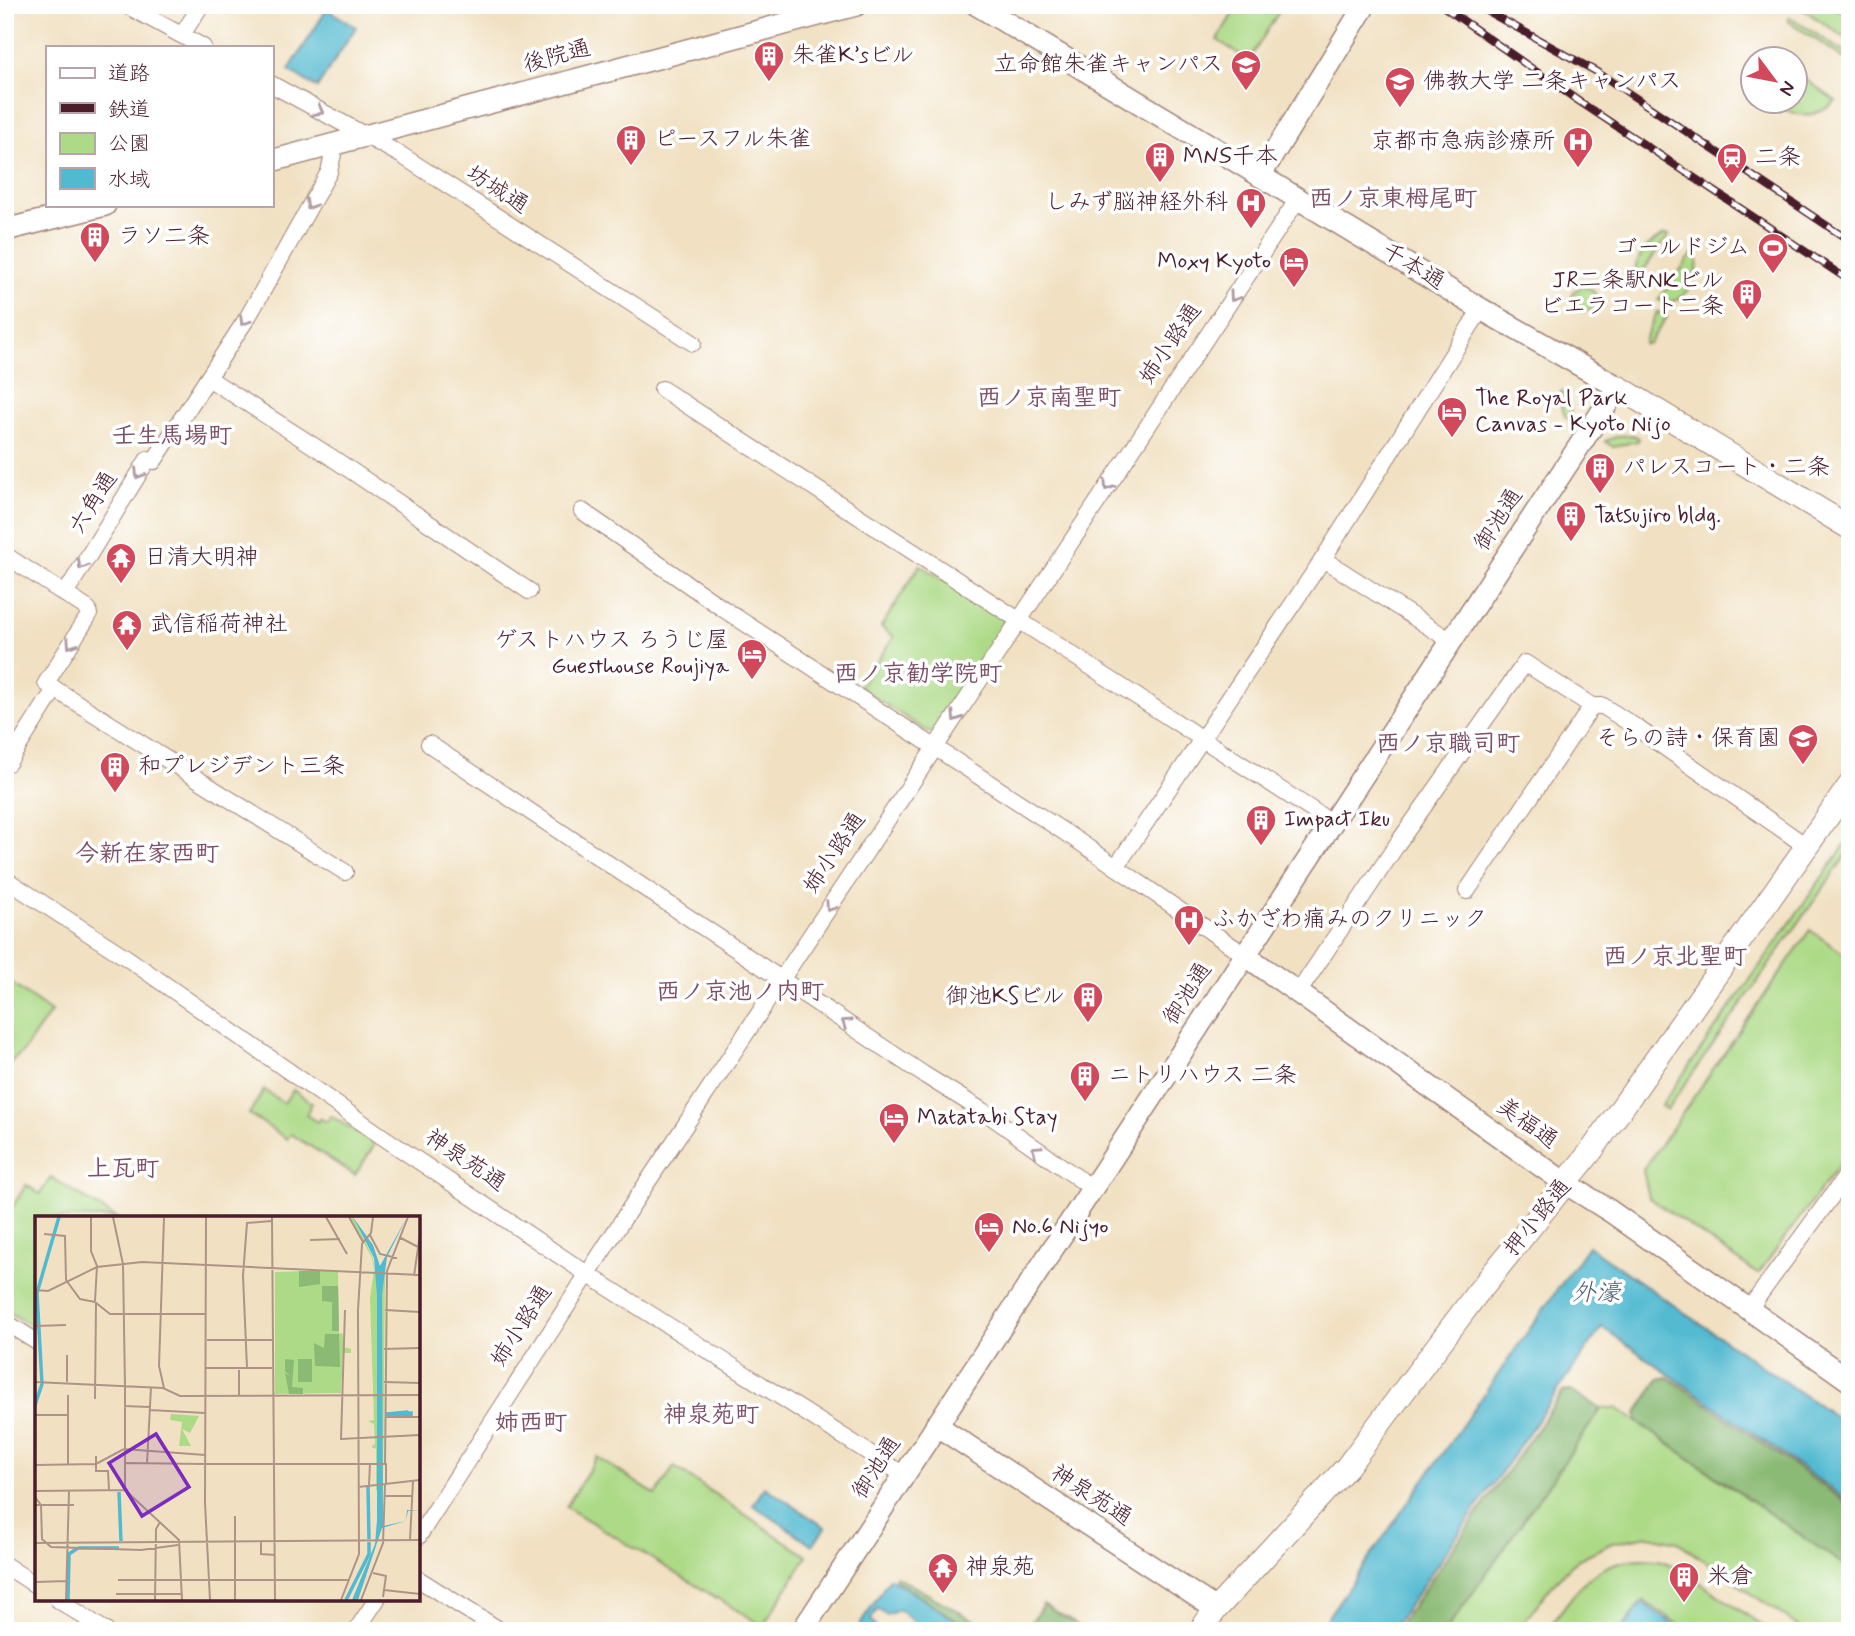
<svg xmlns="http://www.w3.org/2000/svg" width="1855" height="1636" font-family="Mynerve,'Klee One',sans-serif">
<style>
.green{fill:#adda87;stroke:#7c7c59;stroke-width:2}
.forest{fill:#8aba74;stroke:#6a6c50;stroke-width:2}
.water{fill:#52bad0;stroke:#4e6c7e;stroke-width:2}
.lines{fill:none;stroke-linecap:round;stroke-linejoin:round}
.street-casing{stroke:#9e8076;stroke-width:18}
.secondary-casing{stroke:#9e8076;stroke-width:24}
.primary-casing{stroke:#9e8076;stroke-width:25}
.street{stroke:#fff;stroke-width:16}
.secondary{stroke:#fff;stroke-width:21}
.primary{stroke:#fff;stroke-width:23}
.rail-casing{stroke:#4a1f2b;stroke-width:8}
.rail{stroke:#fff;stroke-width:5;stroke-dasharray:16;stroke-linecap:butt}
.oneway{stroke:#ae9aa0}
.labels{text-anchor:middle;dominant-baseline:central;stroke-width:7;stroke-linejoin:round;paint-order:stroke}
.poi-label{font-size:23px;fill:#4a1f2b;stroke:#fff;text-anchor:start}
.street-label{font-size:23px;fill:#4a1f2b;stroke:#fff}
.neighbourhood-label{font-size:24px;font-weight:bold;fill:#7c5066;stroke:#fff}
.water-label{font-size:24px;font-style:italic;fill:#4d5d6d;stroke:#fff}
.inset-river{fill:none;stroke:#52bad0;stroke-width:3.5}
.inset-road{fill:none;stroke:#ae9386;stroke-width:2}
.view{fill:#7b2cbf;fill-opacity:0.15;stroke:#7b2cbf;stroke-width:3.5}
.inset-edge{fill:none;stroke:#4a1f2b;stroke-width:3.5}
</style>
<rect width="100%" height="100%" fill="#fff"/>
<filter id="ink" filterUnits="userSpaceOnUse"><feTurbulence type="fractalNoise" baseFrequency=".0143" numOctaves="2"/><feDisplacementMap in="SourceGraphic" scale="14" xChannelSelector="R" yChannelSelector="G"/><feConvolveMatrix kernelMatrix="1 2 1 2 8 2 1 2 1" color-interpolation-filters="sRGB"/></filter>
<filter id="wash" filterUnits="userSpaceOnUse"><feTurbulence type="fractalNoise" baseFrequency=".00686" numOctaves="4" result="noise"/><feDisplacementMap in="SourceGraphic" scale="28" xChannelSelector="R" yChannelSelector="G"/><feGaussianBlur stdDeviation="1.57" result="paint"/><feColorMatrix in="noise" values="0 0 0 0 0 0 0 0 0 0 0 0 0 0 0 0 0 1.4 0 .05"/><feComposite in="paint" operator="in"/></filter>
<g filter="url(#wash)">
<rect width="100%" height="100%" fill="#f1e1c2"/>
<g class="green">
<path d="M 1238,5 L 1283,5 L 1249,60 L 1217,40 Z"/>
<path d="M 1797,5 L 1833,5 L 1850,17 L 1850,41 Z"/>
<path d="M 1790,17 L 1848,55 L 1849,57 L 1845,59 L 1788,21 Z"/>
<path d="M 1796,73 L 1836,101 C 1816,119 1795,119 1773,102 L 1796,102 Z"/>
<path d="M 1664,235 L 1669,235 L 1635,282 C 1632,261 1646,244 1664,235 Z"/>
<path d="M 1693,253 L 1697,255 C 1702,275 1682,311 1658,300 Z"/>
<circle cx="1584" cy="299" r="12"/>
<path d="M 1657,312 L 1664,314 L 1667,317 L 1649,343 L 1644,344 L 1644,341 Z"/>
<path d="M 1562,391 L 1570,407 L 1572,421 L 1565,416 L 1558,397 Z"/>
<path d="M 1633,435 L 1639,438 L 1638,441 L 1613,447 L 1605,441 L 1619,436 Z"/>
<path d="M 920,565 L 1003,617 L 1006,627 L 938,730 L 928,732 L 859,687 L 894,637 L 881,627 Z"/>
<path d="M 1850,838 L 1850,850 L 1667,1110 L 1661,1106 Z"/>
<path d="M 1810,930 L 1850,958 L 1850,1150 L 1758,1274 L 1649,1198 L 1643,1170 Z"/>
<path d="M 5,979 L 51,1012 L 22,1053 L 5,1066 Z"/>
<path d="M 264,1090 L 284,1103 L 293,1090 L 312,1103 L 306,1115 L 317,1122 L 320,1118 L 327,1122 L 331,1116 L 375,1144 L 355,1175 L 291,1134 L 287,1139 L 249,1114 Z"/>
<path d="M 51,1177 L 116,1218 L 37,1218 L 37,1329 L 5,1310 L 5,1219 L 26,1185 L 40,1194 Z"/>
<path d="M 1606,1408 L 1617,1408 L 1624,1413 L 1850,1569 L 1850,1631 L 1805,1631 L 1678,1542 L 1648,1536 L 1612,1543 L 1577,1560 L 1552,1585 L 1517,1631 L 1446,1631 L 1601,1409 Z"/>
<path d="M 597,1457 L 656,1495 L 674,1467 L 807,1556 L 763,1626 L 566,1507 Z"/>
<path d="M 1641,1559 L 1659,1560 L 1677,1567 L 1770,1631 L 1688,1631 L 1643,1600 L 1619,1631 L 1546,1631 C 1575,1594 1590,1561 1641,1559 Z"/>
</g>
<g class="forest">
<path d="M 1668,1377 L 1850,1505 L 1850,1569 L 1639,1423 L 1636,1414 L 1659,1379 Z"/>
<path d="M 1571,1391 L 1601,1409 L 1446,1631 L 1395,1631 L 1563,1392 Z"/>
<path d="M 896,1576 L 993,1631 L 973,1631 L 895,1580 Z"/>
<path d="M 1043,1604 L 1087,1631 L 1026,1631 Z"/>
</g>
<g class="water">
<path d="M 327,9 L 356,27 L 317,88 L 289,70 Z"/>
<path d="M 1588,1246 L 1850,1427 L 1850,1502 L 1602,1327 L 1391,1631 L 1318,1631 Z"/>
<path d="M 765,1487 L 825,1527 L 813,1545 L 753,1505 Z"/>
<path d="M 890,1578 L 972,1631 L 926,1631 L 899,1610 L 886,1615 L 878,1609 L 871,1619 L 878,1631 L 856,1631 Z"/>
<path d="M 1642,1602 L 1683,1631 L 1622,1631 Z"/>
</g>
</g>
<g filter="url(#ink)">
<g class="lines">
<g class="street-casing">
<g id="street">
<path d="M 126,5 L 203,47"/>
<path d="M 182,35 L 201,5"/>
<path d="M 271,84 L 401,155 L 693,343"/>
<path d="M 208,378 L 331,457 L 529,591"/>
<path d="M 662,389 L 1332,823"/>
<path d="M 582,511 L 725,610 L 1078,841 L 1245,955"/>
<path d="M 5,555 L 88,609 L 89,615 L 46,683 L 55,689 L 8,763 L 5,761"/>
<path d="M 1323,559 L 1451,641"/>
<path d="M 65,594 L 148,459 L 154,461 L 249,315 L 329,172 L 335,145"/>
<path d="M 55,689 L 345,872"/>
<path d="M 429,744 L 923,1074 L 989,1115 L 1092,1188"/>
<path d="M 1116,867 L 1323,559 L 1481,309"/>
<path d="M 5,879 L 127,958 L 380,1135 L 587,1274 L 904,1475"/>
<path d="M 1467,891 L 1592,706"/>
<path d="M 1298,993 L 1398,843 L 1525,663 L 1592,706 L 1603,706 L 1637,728 L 1806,846"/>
<path d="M 1749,1309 L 1850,1171"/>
<path d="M 5,1322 L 37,1342"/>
<path d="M 418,1537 L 629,1210 L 1298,199"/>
<path d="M 5,1565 L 37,1586"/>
<path d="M 418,1579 L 501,1631"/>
<path d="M 57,1599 L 106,1631"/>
<path d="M 356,1631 L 377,1599"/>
</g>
</g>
<g class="secondary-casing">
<g id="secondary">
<path d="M 271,161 L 856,5"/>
<path d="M 1260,176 L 1365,5"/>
<path d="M 5,230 L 105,205"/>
<path d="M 1245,955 L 1565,1183 L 1610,1211 L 1850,1381"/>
<path d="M 936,1425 L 1216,1609"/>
<path d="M 802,1631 L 1618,387 L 1481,309 L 977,5"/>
</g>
</g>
<g class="primary-casing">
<g id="primary">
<path d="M 1618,387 L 1850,528"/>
<path d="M 1200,1631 L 1216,1609 L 1347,1467 L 1475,1296 L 1592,1150 L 1850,785"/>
</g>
</g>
<use href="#street" class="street"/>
<use href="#secondary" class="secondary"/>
<use href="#primary" class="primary"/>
<g class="rail-casing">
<g id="rail">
<path d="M 1441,5 L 1577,100 L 1850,281"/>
<path d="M 1476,5 L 1597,72 L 1850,241"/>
</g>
</g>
<use href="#rail" class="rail"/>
</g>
<defs><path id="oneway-chevron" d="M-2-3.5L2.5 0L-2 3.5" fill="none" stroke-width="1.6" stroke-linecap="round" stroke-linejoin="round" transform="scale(1.75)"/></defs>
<g class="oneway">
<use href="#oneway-chevron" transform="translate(319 111) rotate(29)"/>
<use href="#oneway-chevron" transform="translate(310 205) rotate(119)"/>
<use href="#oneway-chevron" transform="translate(1234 297) rotate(124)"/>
<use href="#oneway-chevron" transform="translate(244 321) rotate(122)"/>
<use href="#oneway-chevron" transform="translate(139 474) rotate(122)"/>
<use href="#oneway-chevron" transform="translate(1108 486) rotate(123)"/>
<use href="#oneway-chevron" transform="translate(82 565) rotate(121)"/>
<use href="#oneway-chevron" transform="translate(71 644) rotate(123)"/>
<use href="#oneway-chevron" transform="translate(956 717) rotate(123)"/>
<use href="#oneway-chevron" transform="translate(830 907) rotate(124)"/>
<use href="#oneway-chevron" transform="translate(846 1023) rotate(-146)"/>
<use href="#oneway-chevron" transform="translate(1036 1150) rotate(-146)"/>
</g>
</g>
<defs>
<g id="building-pin" transform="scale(1.575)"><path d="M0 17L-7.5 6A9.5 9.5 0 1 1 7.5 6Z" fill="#d1495b" stroke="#fff"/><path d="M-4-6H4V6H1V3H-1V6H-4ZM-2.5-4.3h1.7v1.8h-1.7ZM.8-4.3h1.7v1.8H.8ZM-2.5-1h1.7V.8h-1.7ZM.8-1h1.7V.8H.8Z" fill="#fff"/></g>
<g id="university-pin" transform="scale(1.575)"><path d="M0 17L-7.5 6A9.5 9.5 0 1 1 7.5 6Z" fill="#d1495b" stroke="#fff"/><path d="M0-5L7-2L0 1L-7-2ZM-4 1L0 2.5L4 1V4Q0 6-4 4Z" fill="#fff"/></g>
<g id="hospital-pin" transform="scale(1.575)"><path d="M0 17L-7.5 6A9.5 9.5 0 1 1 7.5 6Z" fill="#d1495b" stroke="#fff"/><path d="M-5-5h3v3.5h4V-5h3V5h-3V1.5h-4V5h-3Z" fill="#fff"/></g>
<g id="station-pin" transform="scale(1.575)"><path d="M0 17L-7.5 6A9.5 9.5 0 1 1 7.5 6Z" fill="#d1495b" stroke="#fff"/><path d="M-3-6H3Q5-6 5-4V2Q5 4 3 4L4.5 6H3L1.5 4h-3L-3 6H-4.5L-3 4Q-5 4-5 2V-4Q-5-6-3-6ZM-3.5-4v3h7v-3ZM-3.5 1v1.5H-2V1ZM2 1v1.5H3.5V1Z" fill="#fff"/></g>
<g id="stadium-pin" transform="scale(1.575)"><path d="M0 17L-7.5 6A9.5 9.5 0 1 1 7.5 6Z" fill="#d1495b" stroke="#fff"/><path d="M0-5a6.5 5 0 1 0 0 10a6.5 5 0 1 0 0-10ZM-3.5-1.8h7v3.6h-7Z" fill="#fff"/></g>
<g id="hotel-pin" transform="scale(1.575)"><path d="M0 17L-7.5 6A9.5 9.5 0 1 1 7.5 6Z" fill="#d1495b" stroke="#fff"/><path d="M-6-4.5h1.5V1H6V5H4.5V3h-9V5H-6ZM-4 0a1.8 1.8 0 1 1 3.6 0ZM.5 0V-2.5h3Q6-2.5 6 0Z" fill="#fff"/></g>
<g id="temple-pin" transform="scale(1.575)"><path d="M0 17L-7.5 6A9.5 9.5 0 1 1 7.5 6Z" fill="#d1495b" stroke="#fff"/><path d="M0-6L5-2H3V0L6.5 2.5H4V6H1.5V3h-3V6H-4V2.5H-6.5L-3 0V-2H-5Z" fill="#fff"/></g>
<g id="school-pin" transform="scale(1.575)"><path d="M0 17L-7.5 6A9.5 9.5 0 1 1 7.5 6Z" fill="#d1495b" stroke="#fff"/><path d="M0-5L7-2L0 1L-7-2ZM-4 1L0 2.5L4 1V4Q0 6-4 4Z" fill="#fff"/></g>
</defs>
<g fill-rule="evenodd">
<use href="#building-pin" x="769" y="56"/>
<use href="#university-pin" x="1246" y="65"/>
<use href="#university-pin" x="1400" y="82"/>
<use href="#building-pin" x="631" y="140"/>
<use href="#hospital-pin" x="1578" y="142"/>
<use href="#building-pin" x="1160" y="157"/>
<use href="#station-pin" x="1732" y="158"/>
<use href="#hospital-pin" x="1251" y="203"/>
<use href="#building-pin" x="95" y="237"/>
<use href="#stadium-pin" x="1773" y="248"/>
<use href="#hotel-pin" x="1294" y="262"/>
<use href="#building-pin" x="1747" y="294"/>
<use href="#hotel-pin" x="1452" y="412"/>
<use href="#building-pin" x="1600" y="468"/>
<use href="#building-pin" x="1571" y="516"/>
<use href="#temple-pin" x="121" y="558"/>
<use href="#temple-pin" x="127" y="625"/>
<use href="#hotel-pin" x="752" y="654"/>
<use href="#school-pin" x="1803" y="739"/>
<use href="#building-pin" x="115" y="767"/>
<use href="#building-pin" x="1261" y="820"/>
<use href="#hospital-pin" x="1189" y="920"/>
<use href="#building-pin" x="1088" y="997"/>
<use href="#building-pin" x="1085" y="1076"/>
<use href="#hotel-pin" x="894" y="1118"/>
<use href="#hotel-pin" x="989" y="1227"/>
<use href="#temple-pin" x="943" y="1568"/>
<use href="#building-pin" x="1684" y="1577"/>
</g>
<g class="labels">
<g class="poi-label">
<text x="792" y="56">朱雀K’sビル</text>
<text x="1223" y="65" text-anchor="end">立命館朱雀キャンパス</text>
<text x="1423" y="82">佛教大学 二条キャンパス</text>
<text x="654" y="140">ピースフル朱雀</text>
<text x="1555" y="142" text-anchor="end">京都市急病診療所</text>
<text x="1183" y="157">MNS千本</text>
<text x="1755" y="158">二条</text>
<text x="1228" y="203" text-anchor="end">しみず脳神経外科</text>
<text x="118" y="237">ラソ二条</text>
<text x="1750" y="248" text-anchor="end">ゴールドジム</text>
<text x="1271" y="262" text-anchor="end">Moxy Kyoto</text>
<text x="1724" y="281" text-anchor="end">JR二条駅NKビル<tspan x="1724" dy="26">ビエラコート二条</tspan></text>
<text x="1475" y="399">The Royal Park<tspan x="1475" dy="26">Canvas - Kyoto Nijo</tspan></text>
<text x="1623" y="468">パレスコート・二条</text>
<text x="1594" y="516">Tatsujiro bldg.</text>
<text x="144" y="558">日清大明神</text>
<text x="150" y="625">武信稲荷神社</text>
<text x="729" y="641" text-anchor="end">ゲストハウス ろうじ屋<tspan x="729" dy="26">Guesthouse Roujiya</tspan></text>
<text x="1780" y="739" text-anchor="end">そらの詩・保育園</text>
<text x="138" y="767">和プレジデント三条</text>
<text x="1284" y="820">Impact Iku</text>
<text x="1212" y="920">ふかざわ痛みのクリニック</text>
<text x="1065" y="997" text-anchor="end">御池KSビル</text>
<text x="1108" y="1076">ニトリハウス 二条</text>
<text x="917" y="1118">Matatabi Stay</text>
<text x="1012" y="1227">No.6 Nijyo</text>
<text x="966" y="1568">神泉苑</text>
<text x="1707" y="1577">米倉</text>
</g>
<g class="street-label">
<text transform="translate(557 57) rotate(-15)">後院通</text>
<text transform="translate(497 190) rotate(33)">坊城通</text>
<text transform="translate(1413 267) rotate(31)">千本通</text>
<text transform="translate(1171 344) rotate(-56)">姉小路通</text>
<text transform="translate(94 503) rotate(-58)">六角通</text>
<text transform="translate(1499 520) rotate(-57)">御池通</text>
<text transform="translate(835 853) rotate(-56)">姉小路通</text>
<text transform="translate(1188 994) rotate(-57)">御池通</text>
<text transform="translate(1527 1124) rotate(36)">美福通</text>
<text transform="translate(465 1161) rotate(34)">神泉苑通</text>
<text transform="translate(1538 1218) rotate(-51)">押小路通</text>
<text transform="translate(522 1326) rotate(-57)">姉小路通</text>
<text transform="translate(877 1468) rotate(-57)">御池通</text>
<text transform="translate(1091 1496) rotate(33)">神泉苑通</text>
</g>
<g class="neighbourhood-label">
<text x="1393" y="199">西ノ京東栂尾町</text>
<text x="1049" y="398">西ノ京南聖町</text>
<text x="172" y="436">壬生馬場町</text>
<text x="918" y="674">西ノ京勧学院町</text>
<text x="1448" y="744">西ノ京職司町</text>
<text x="147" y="854">今新在家西町</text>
<text x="1675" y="957">西ノ京北聖町</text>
<text x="740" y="992">西ノ京池ノ内町</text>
<text x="123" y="1169">上瓦町</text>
<text x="711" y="1415">神泉苑町</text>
<text x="531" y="1423">姉西町</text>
</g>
<g class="water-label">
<text x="1596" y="1293">外濠</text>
</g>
</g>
<g transform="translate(35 1216)">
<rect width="385" height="385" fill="#f1e1c2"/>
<path d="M 315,1 L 318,1 L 338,42 L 340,57 L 350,58 L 348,272 L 341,274 L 341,233 L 336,231 L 340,228 L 339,208 L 333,205 L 339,204 L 335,82 L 339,54 L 337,42 ZM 303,54 L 304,117 L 308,118 L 308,131 L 316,133 L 316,137 L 308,137 L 306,177 L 240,178 L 240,56 ZM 136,198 L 164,200 L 155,217 L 147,213 L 156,230 L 144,230 L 147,206 L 135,204 Z" fill="#adda87"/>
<path d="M 264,55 L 285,55 L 285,68 L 264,71 ZM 287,70 L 303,70 L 304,115 L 297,115 L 297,86 L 287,85 ZM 290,118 L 304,118 L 305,151 L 280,150 L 279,127 L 289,132 ZM 250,143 L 259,144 L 257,171 L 268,172 L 268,178 L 254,178 L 250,157 L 256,161 L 250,155 ZM 263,143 L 277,143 L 277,166 L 263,166 Z" fill="#8aba74"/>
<path d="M 318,1 L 338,29 L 345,50 L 372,1 L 352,41 L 347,79 L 348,310 L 371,305 L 372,294 L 385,295 L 373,295 L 371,305 L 347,312 L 323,384 L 317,384 L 340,328 L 342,304 L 342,80 L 339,42 Z" fill="#52bad0"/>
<path class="inset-river" d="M 0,189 L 7,168 L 2,77 L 24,1M 372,196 L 373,197 L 371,198 L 352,198 ZM 376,197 L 376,200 L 352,199 L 352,198 ZM 333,269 L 334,323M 84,276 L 86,325M 43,332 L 84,332M 33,384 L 34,338 L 43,332M 311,384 L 334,338 L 334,326"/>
<path class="inset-road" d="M 56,1 L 56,35 L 62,50 L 60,85M 78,1 L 88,48M 171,1 L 170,287 L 175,384M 237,1 L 240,384M 291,1 L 312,38M 314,1 L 328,26M 9,18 L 30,20 L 31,64 L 45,83 L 60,86M 335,19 L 345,38 L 362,42M 364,21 L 385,32M 275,24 L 305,23M 88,48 L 90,170M 379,60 L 385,18M 0,74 L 13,75 L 62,51 L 107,46 L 385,59M 60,86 L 75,98 L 170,98M 310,94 L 306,223 L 385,219M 350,94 L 385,96M 0,110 L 31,109M 172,124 L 237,124M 349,133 L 385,132M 32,139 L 32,166M 170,152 L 237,152M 212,152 L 208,60 L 212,7 L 236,5M 204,154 L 204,180M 0,166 L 128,172 L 145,180 L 385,179M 349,166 L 385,167M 129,172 L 124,150 L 129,2M 60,183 L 61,87M 89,190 L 115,191M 115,194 L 170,197M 0,199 L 34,199M 350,201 L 385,201M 89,233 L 170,239M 61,240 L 61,255 L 73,255 L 74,274M 91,247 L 169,248M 33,248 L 33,179M 112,248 L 116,171M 169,248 L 351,248 L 351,268M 350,248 L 352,55 L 373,1M 0,249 L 61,248 L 89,233M 350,268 L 385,264M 334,270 L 335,247M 323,271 L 350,268 L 348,327 L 326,384M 90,274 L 144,324 L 147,384M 0,275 L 90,274 L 90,170M 350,280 L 378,280M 0,281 L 6,289 L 7,323 L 16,331 L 106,334 L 143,329M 0,289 L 39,289M 200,300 L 200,384M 375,324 L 378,265M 226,326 L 226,338 L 240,339M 0,327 L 385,324M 338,357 L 351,360 L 348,381M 83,364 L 314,364M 0,366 L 32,365M 349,374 L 385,378M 81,378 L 147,378M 31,384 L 34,275M 120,384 L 121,313 L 125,306M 306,384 L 324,338 L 323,94 L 327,28 L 336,17 L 338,1"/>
<path class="view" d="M 121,218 L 154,271 L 107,300 L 74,247 Z"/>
<rect width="385" height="385" class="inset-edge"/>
</g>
<rect width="1855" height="1636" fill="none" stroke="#fff" stroke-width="28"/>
<rect x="46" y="46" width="228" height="161" fill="#ffffff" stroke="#b7a5aa" stroke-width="2"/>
<rect x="60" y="68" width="35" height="10" fill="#ffffff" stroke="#b7a5aa" stroke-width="2"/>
<text x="108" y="80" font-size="21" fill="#4a1f2b">道路</text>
<rect x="60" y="103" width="35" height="10" fill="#4a1f2b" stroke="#b7a5aa" stroke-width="2"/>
<text x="108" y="116" font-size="21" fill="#4a1f2b">鉄道</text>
<rect x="60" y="133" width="35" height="21" fill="#adda87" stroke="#b7a5aa" stroke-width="2"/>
<text x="108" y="150" font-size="21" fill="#4a1f2b">公園</text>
<rect x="60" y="168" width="35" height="21" fill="#52bad0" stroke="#b7a5aa" stroke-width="2"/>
<text x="108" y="186" font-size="21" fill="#4a1f2b">水域</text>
<g transform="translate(1774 80) rotate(122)"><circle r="33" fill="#ffffff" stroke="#b7a5aa" stroke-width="2"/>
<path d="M0-5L12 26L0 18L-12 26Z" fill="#d1495b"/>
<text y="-10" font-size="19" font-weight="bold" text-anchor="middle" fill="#4a1f2b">N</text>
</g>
</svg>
